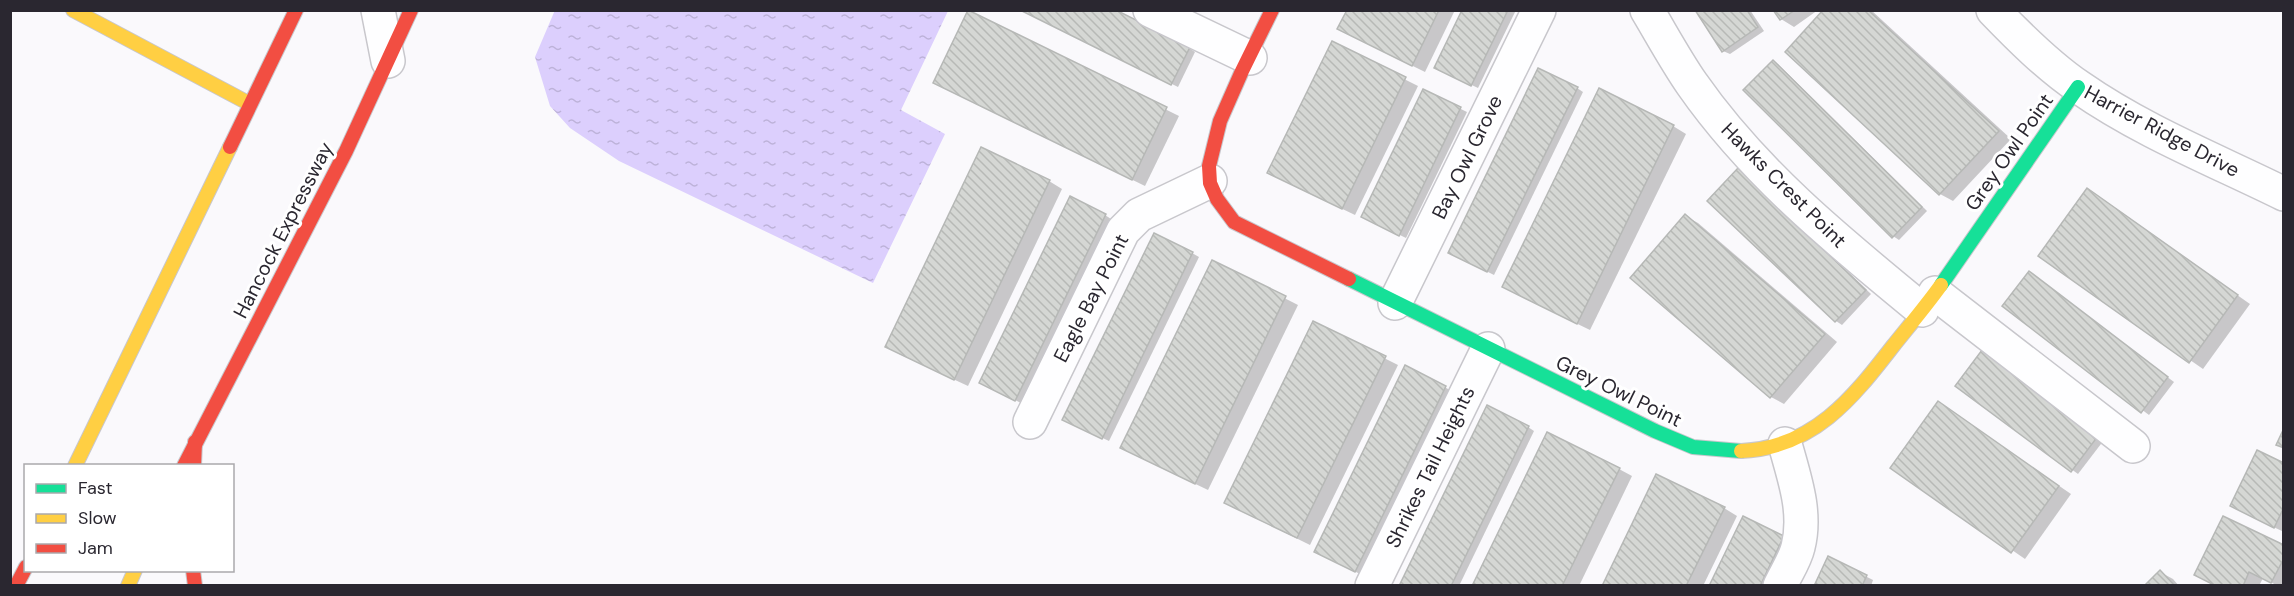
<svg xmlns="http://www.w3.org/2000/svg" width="2294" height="596" font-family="'DM Sans',sans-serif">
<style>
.water{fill:url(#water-ripples)}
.shadow{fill:#0003}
.building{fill:url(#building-back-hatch);stroke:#b6b8b6;stroke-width:1.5}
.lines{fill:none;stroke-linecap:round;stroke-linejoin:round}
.street-casing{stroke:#c8c7cc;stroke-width:36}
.fast-casing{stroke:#c8c7cc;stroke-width:16}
.slow-casing{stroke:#c8c7cc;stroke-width:16}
.jam-casing{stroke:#c8c7cc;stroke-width:16}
.street{stroke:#fefeff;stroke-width:33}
.fast{stroke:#16e098;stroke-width:14}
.slow{stroke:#ffcf43;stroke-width:14}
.jam{stroke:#f24e42;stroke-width:14}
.labels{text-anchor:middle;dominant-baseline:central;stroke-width:6;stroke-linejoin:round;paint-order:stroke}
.street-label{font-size:20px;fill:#2a2730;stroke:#fff}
</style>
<defs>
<pattern id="water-ripples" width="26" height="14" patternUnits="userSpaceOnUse" patternTransform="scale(1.5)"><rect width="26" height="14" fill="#dccffd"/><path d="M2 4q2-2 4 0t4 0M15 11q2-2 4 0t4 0" fill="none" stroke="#bdb2d9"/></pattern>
<pattern id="building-back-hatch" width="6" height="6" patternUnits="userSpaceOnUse" patternTransform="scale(1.5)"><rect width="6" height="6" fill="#d5d7d4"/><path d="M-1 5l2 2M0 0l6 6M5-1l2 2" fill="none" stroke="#b7b9b6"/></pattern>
</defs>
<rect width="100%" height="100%" fill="#faf9fc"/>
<path class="water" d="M 555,10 L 948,11 L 901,110 L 945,134 L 873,283 L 619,161 L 570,128 L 550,106 L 535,57 Z"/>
<g class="shadow">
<path d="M 1022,10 L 1189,48 L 1195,52 L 1178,87 Z"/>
<path d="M 1348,10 L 1455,10 L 1425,72 L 1352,36 Z"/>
<path d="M 1463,10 L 1516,10 L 1478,88 L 1442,71 Z"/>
<path d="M 1696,10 L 1750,10 L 1764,31 L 1730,54 L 1723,51 Z"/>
<path d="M 1775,10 L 1818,10 L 1794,27 L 1781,19 Z"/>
<path d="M 1825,10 L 1871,10 L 2011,139 L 1953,201 L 1940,194 L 1787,52 Z"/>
<path d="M 969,12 L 1179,116 L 1145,186 L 934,83 Z"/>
<path d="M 1332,43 L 1418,86 L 1355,215 L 1282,180 Z"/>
<path d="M 1773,62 L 1779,65 L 1927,211 L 1899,240 L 1893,236 Z"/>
<path d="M 1577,88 L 1583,92 L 1494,275 L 1456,256 Z"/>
<path d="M 1424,91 L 1467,112 L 1406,238 L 1369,220 Z"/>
<path d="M 1673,126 L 1686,134 L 1590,330 L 1516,294 Z"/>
<path d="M 1739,170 L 1745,174 L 1871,294 L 1842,325 L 1836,321 Z"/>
<path d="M 1049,181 L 1062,189 L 968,386 L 899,354 Z"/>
<path d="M 2087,190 L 2250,304 L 2203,369 L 2040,256 Z"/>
<path d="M 1105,215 L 1111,219 L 1021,403 L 987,386 Z"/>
<path d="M 1685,216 L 1698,223 L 1837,342 L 1784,404 L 1771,397 L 1632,278 Z"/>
<path d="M 1192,253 L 1199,257 L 1109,441 L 1071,423 Z"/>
<path d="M 1213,262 L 1298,305 L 1208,490 L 1135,455 Z"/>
<path d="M 2035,277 L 2174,382 L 2149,415 L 2004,306 Z"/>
<path d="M 1314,323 L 1398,365 L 1310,545 L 1239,510 Z"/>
<path d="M 1405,367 L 1452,391 L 1362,575 L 1322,555 Z"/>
<path d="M 1958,386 L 2104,440 L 2078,474 Z"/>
<path d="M 1938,403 L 2071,494 L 2025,559 L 1892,467 Z"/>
<path d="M 1528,427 L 1534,431 L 1459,586 L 1400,586 Z"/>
<path d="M 2284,464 L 2284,532 L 2244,513 Z"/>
<path d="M 1619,469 L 1632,476 L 1579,586 L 1474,586 Z"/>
<path d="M 1724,508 L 1737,516 L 1703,586 L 1603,586 Z"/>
<path d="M 1744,518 L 1790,541 L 1768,586 L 1711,586 Z"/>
<path d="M 2284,547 L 2284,586 L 2278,586 L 2263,578 L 2259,586 L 2217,586 Z"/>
<path d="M 1829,558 L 1873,580 L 1871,586 L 1815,586 Z"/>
<path d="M 2160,572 L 2173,579 L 2179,586 L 2146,586 Z"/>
</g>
<g class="building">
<path d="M 968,10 L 1167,107 L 1132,180 L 933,83 Z"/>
<path d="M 1020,10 L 1116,10 L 1190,47 L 1171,85 Z"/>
<path d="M 1347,10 L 1439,10 L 1412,66 L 1337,29 Z"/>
<path d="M 1462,10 L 1508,10 L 1471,86 L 1434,68 Z"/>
<path d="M 1695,10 L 1747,10 L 1758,27 L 1722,52 Z"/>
<path d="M 1773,10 L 1795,10 L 1780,20 Z"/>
<path d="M 1823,10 L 1868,10 L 1999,131 L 1939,195 L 1785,52 Z"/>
<path d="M 1332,41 L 1406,77 L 1342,209 L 1267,173 Z"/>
<path d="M 1773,60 L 1922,207 L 1892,238 L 1743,90 Z"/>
<path d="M 1538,68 L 1578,87 L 1487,272 L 1448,253 Z"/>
<path d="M 1599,88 L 1674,125 L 1577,324 L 1502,287 Z"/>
<path d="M 1423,89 L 1461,107 L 1399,236 L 1361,217 Z"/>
<path d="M 981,147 L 1050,180 L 954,380 L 885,347 Z"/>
<path d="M 1738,168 L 1866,290 L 1835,322 L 1707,201 Z"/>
<path d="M 2087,188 L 2238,295 L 2189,363 L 2038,256 Z"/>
<path d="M 1070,196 L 1106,214 L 1015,401 L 979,383 Z"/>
<path d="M 1685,214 L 1825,334 L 1770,398 L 1630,278 Z"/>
<path d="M 1154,233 L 1193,252 L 1102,439 L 1062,420 Z"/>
<path d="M 1212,260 L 1286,296 L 1195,484 L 1120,448 Z"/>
<path d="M 2029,271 L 2168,377 L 2141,413 L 2002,306 Z"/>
<path d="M 1313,321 L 1386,356 L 1297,538 L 1224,503 Z"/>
<path d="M 1982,350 L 2098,436 L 2071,472 L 1955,386 Z"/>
<path d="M 1405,365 L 1446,386 L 1355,572 L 1314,552 Z"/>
<path d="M 1938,401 L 2059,486 L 2011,553 L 1890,468 Z"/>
<path d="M 1487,405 L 1529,426 L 1451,586 L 1399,586 Z"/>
<path d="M 2284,428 L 2284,448 L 2276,445 Z"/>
<path d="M 1547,432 L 1620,468 L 1562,586 L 1472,586 Z"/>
<path d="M 2257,450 L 2284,463 L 2284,507 L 2274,528 L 2230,506 Z"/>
<path d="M 1656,474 L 1725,507 L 1686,586 L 1602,586 Z"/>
<path d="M 1743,516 L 1784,536 L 1760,586 L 1709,586 Z"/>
<path d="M 2223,516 L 2284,545 L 2284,558 L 2271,583 L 2249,572 L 2243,586 L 2216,586 L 2194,575 Z"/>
<path d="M 1828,556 L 1867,575 L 1862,586 L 1814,586 Z"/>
<path d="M 2160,570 L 2175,586 L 2144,586 Z"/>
</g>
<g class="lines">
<g class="street-casing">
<g id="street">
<path d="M 378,10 L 388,61"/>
<path d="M 1150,10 L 1250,58"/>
<path d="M 1647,10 C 1662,35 1676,61 1692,84 C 1754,173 1839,242 1922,310"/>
<path d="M 1993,10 C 2019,37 2048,66 2079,87 C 2142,131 2215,160 2284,194"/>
<path d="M 1935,293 L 2133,446"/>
<path d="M 1395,303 L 1539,10"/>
<path d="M 1030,422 L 1123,231 L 1139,215 L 1210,181"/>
<path d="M 1372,586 L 1488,349"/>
<path d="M 1780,586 C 1786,573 1795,560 1798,547 C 1807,512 1794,477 1785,444"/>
</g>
</g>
<g class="fast-casing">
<g id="fast">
<path d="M 1349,279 L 1655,431 L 1693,447 L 1741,451"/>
<path d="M 1941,285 L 2078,87"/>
</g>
</g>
<g class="slow-casing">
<g id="slow">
<path d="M 73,10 L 250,104"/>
<path d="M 1741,451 C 1813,448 1852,399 1893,346 C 1909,326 1926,306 1941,285"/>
<path d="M 75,466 L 230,147"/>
<path d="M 128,586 L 135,570"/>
</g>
</g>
<g class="jam-casing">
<g id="jam">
<path d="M 1272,10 L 1242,71 L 1220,121 L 1209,166 L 1210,183 L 1217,199 L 1234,222 L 1349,279"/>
<path d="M 230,147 L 296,10"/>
<path d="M 184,466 L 346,151 L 411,10"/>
<path d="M 194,466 L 195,442"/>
<path d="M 193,570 L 195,586"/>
<path d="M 16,586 L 26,567"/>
</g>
</g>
<use href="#street" class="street"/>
<use href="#fast" class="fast"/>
<use href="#slow" class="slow"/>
<use href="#jam" class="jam"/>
</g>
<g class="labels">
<g class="street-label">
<text transform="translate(2162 131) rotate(28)">Harrier Ridge Drive</text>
<text transform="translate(2009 152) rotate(-55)">Grey Owl Point</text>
<text transform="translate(1467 157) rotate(-64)">Bay Owl Grove</text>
<text transform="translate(1784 185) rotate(45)">Hawks Crest Point</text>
<text transform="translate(283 230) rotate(-63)">Hancock Expressway</text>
<text transform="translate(1091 298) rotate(-63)">Eagle Bay Point</text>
<text transform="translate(1619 391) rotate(26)">Grey Owl Point</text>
<text transform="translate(1430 467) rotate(-64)">Shrikes Tail Heights</text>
</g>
</g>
<rect width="2294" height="596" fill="none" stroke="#2a2730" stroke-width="24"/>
<rect x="24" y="464" width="210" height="108" fill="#ffffff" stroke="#aaa9ac" stroke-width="1.5"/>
<rect x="36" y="484" width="30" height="9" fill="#16e098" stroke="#aaa9ac" stroke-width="1.5"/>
<text x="78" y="494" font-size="18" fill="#2a2730">Fast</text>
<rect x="36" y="514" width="30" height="9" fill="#ffcf43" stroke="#aaa9ac" stroke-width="1.5"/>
<text x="78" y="524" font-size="18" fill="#2a2730">Slow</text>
<rect x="36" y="544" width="30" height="9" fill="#f24e42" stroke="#aaa9ac" stroke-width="1.5"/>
<text x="78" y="554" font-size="18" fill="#2a2730">Jam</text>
</svg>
